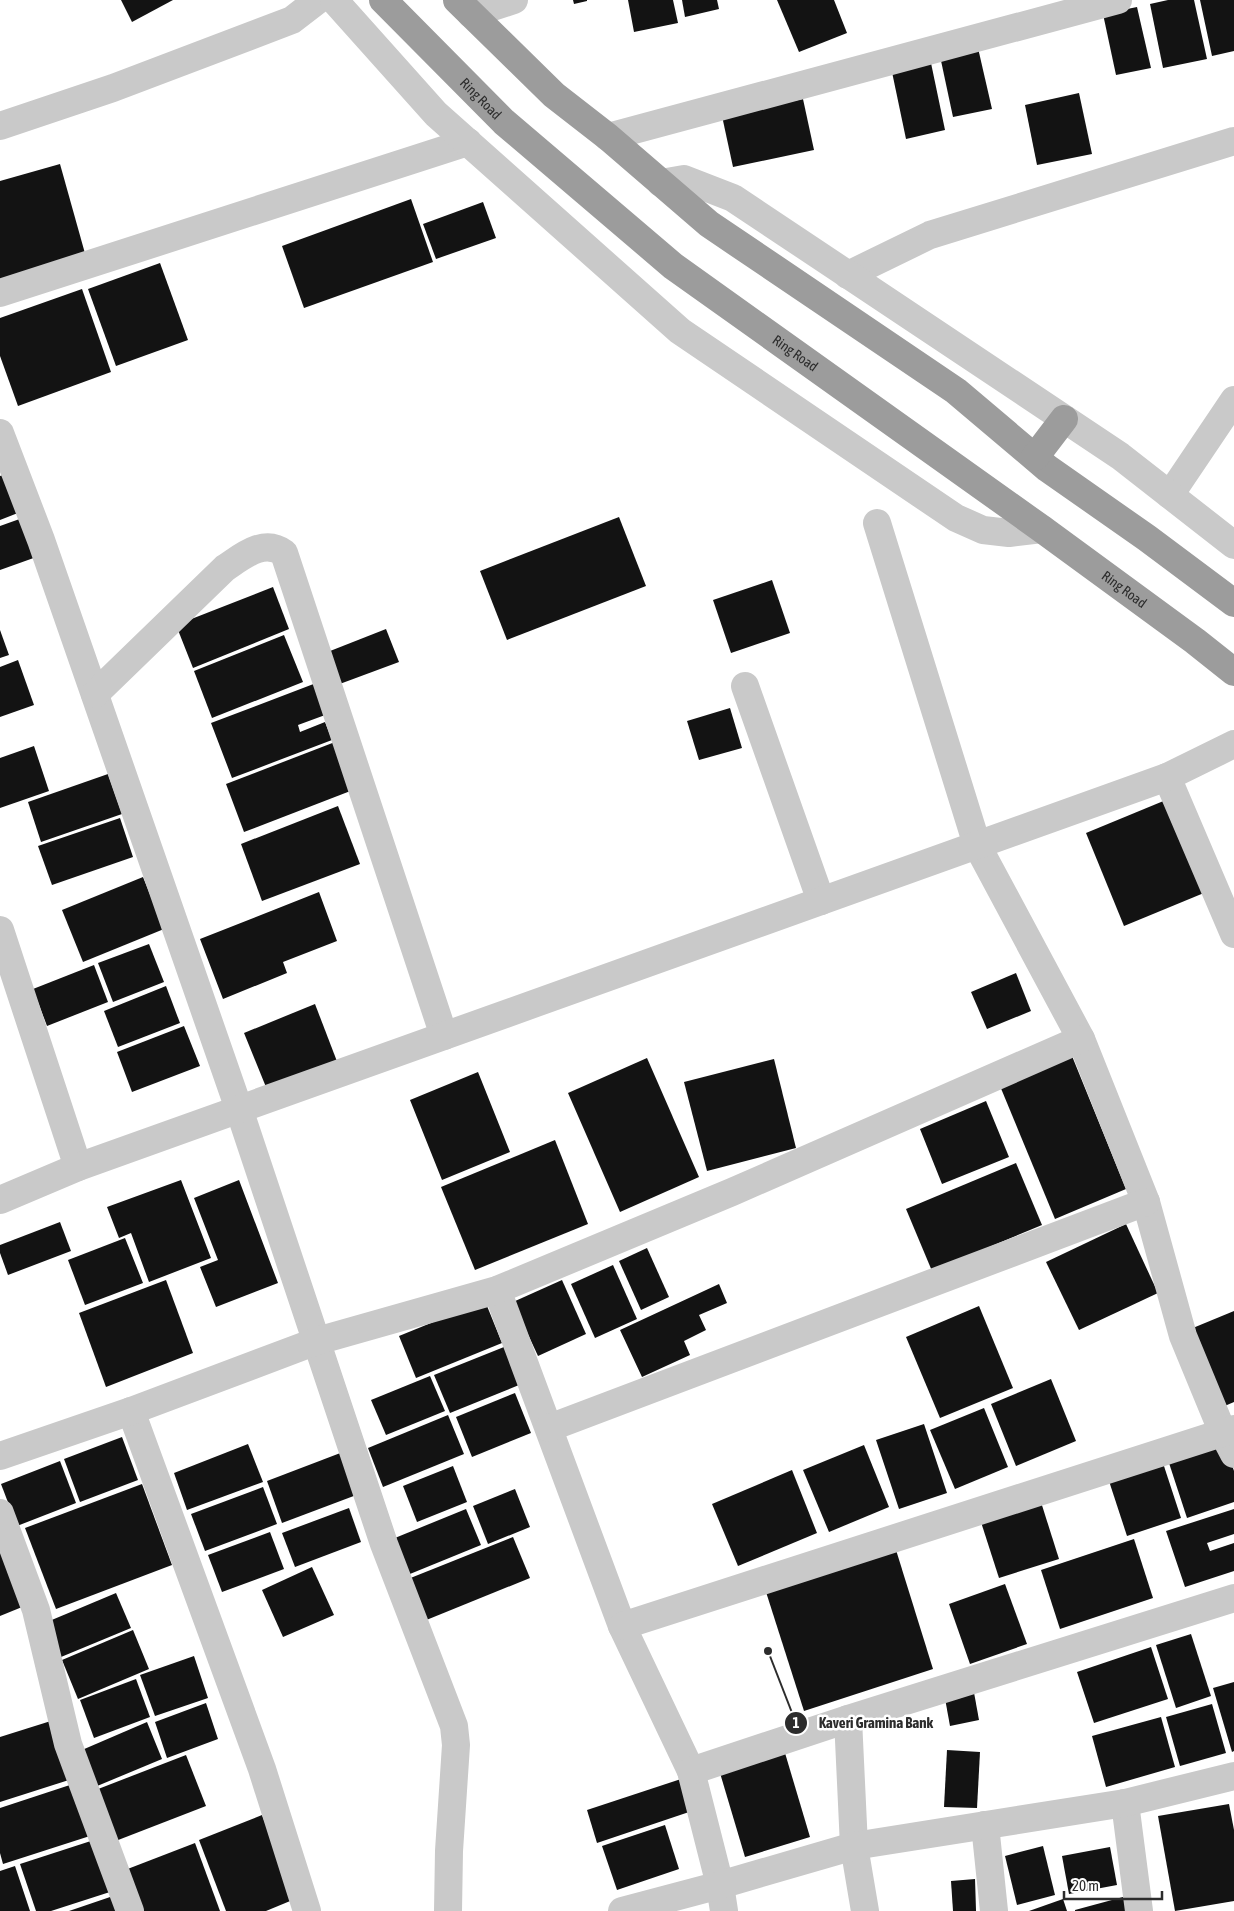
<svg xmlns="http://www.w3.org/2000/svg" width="1234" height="1911" font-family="'Asap Condensed',sans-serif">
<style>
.building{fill:#131313}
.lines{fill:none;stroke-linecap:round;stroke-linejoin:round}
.minor{stroke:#c9c9c9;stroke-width:28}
.tertiary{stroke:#c9c9c9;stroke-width:28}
.trunk{stroke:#9c9c9c;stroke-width:28}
.labels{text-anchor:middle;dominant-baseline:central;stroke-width:5;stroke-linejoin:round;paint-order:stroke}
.street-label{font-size:14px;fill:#2c2c2c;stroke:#fff}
.leader{fill:none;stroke:#2c2c2c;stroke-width:2}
.callout-dot{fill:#2c2c2c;stroke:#fff;stroke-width:2}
.mark-label{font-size:15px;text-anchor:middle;font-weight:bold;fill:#fff}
.callout-label{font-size:15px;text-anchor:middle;font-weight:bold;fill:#2c2c2c;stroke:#fff;stroke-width:5;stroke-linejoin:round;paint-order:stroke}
</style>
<rect width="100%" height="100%" fill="#fff"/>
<g class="building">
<path d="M 121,0 L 173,0 L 132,22 Z"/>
<path d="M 573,0 L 587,0 L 587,1 L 574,4 Z"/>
<path d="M 628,0 L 673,0 L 678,23 L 634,32 Z"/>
<path d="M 682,0 L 717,0 L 719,9 L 685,17 Z"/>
<path d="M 777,0 L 834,0 L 847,33 L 799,52 Z"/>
<path d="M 1168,0 L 1194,0 L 1207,59 L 1163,68 L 1150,4 Z"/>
<path d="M 1200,0 L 1234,0 L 1234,51 L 1212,56 Z"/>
<path d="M 1137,7 L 1151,68 L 1116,75 L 1103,14 Z"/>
<path d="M 978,48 L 992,109 L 953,117 L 940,56 Z"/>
<path d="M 931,63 L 945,130 L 906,139 L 892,72 Z"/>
<path d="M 1079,93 L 1092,154 L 1037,165 L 1025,105 Z"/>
<path d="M 803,99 L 814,150 L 733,167 L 722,116 Z"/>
<path d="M 60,164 L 86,257 L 0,281 L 0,181 Z"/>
<path d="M 411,199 L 433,262 L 304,308 L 282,246 Z"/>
<path d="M 483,202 L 496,238 L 436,259 L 423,224 Z"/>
<path d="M 160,263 L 188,340 L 116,366 L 88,289 Z"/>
<path d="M 82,289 L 111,372 L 18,406 L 0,356 L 0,318 Z"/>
<path d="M 9,473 L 23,511 L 0,520 L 0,476 Z"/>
<path d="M 28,516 L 42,555 L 0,570 L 0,526 Z"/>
<path d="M 619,517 L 646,586 L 507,640 L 480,571 Z"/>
<path d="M 772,580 L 790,633 L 731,653 L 713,600 Z"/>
<path d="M 273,587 L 289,629 L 193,668 L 176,625 Z"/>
<path d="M 386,629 L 399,662 L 337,685 L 325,653 Z"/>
<path d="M 0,630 L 9,655 L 0,658 Z"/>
<path d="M 284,635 L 303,682 L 212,718 L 194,671 Z"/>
<path d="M 18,660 L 34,705 L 0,717 L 0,667 Z"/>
<path d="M 324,680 L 336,711 L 298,725 L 300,732 L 325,722 L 332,740 L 232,778 L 211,723 Z"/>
<path d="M 730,708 L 742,748 L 699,760 L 687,721 Z"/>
<path d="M 335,742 L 353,790 L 244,832 L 226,784 Z"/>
<path d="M 34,746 L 49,791 L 0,808 L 0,758 Z"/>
<path d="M 108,774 L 122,814 L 41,842 L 28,802 Z"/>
<path d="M 1178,795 L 1216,888 L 1124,926 L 1086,833 Z"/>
<path d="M 338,806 L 360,864 L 262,901 L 241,844 Z"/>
<path d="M 120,818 L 133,857 L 52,885 L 38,846 Z"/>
<path d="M 143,877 L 164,929 L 83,962 L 62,910 Z"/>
<path d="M 319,892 L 337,941 L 283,962 L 287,973 L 223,999 L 200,939 Z"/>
<path d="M 149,944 L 164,982 L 113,1002 L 98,963 Z"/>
<path d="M 94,965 L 108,1002 L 47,1026 L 33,989 Z"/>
<path d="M 1016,973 L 1031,1011 L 987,1029 L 971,992 Z"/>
<path d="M 166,986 L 180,1023 L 118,1047 L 104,1011 Z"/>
<path d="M 315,1004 L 338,1064 L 268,1092 L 244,1033 Z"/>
<path d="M 184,1026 L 200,1066 L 132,1092 L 117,1052 Z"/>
<path d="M 1072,1056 L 1126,1189 L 1055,1219 L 1000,1086 Z"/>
<path d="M 647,1058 L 699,1177 L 620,1212 L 568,1093 Z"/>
<path d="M 774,1059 L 796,1148 L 707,1171 L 684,1082 Z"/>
<path d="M 478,1072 L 510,1152 L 442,1180 L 410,1100 Z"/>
<path d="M 986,1101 L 1009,1157 L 942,1184 L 920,1129 Z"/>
<path d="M 555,1140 L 588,1224 L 475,1270 L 441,1187 Z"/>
<path d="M 1016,1163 L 1042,1225 L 932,1271 L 906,1209 Z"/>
<path d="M 181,1180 L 211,1258 L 149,1282 L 131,1233 L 119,1238 L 107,1207 Z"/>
<path d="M 239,1180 L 278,1283 L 216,1307 L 200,1267 L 218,1260 L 194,1198 Z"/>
<path d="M 60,1222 L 71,1251 L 8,1275 L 0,1253 L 0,1245 Z"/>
<path d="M 1126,1224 L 1158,1293 L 1079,1330 L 1046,1262 Z"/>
<path d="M 125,1238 L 143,1283 L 85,1305 L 68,1260 Z"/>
<path d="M 647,1248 L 669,1297 L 641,1310 L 619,1261 Z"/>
<path d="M 613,1265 L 637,1319 L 595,1338 L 571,1284 Z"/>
<path d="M 166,1280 L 193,1353 L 106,1387 L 79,1313 Z"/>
<path d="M 562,1280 L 586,1334 L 538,1356 L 513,1302 Z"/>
<path d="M 719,1284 L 727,1303 L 699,1315 L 706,1330 L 684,1341 L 690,1355 L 642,1377 L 620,1330 Z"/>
<path d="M 485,1301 L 502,1343 L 416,1378 L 399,1336 Z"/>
<path d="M 979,1306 L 1013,1388 L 940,1418 L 906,1337 Z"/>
<path d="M 1234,1311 L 1234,1402 L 1220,1408 L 1188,1330 Z"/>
<path d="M 504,1347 L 519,1385 L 450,1413 L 434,1375 Z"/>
<path d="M 430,1376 L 445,1411 L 386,1435 L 371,1400 Z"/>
<path d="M 1051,1379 L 1076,1441 L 1016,1466 L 991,1404 Z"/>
<path d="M 515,1393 L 531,1433 L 472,1457 L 456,1417 Z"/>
<path d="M 984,1408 L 1008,1467 L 955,1489 L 930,1430 Z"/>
<path d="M 448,1415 L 464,1454 L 383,1487 L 368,1448 Z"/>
<path d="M 924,1424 L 947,1493 L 899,1509 L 876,1440 Z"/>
<path d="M 122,1437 L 138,1480 L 80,1502 L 64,1459 Z"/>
<path d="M 248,1444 L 263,1482 L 187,1510 L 174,1473 Z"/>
<path d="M 1225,1444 L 1234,1471 L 1234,1502 L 1187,1518 L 1169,1463 Z"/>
<path d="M 864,1445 L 889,1507 L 829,1532 L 803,1470 Z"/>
<path d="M 343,1452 L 359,1494 L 282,1523 L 267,1481 Z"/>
<path d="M 1162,1460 L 1181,1518 L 1127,1536 L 1108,1478 Z"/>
<path d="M 60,1461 L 76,1503 L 17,1526 L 1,1484 Z"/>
<path d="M 453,1466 L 467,1502 L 417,1522 L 403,1486 Z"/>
<path d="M 792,1470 L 817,1533 L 738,1566 L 712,1504 Z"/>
<path d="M 142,1484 L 172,1565 L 56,1609 L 25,1528 Z"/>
<path d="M 263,1487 L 277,1524 L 205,1551 L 191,1514 Z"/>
<path d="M 515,1489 L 530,1527 L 488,1544 L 473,1506 Z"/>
<path d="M 1040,1499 L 1059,1559 L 999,1578 L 980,1519 Z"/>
<path d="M 349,1508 L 361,1542 L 295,1567 L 282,1533 Z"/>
<path d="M 466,1509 L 481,1545 L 405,1576 L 390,1540 Z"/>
<path d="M 1234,1509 L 1234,1534 L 1207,1543 L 1210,1551 L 1234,1543 L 1234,1571 L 1185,1587 L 1166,1531 Z"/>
<path d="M 270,1532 L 284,1569 L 222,1592 L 208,1555 Z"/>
<path d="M 513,1537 L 530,1578 L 419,1623 L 403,1581 Z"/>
<path d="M 1134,1539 L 1153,1598 L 1060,1629 L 1041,1570 Z"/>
<path d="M 0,1543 L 27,1605 L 0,1616 Z"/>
<path d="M 896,1550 L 933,1669 L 804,1711 L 766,1592 Z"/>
<path d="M 312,1567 L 334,1615 L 283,1637 L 262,1590 Z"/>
<path d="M 1005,1584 L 1027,1644 L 970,1664 L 949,1604 Z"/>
<path d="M 116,1593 L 131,1628 L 61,1657 L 47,1622 Z"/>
<path d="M 133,1630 L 149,1669 L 78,1699 L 62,1660 Z"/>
<path d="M 1191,1634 L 1211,1696 L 1176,1708 L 1156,1645 Z"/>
<path d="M 1151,1647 L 1168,1699 L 1094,1723 L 1077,1672 Z"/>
<path d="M 194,1656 L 208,1698 L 155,1716 L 140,1675 Z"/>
<path d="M 136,1679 L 150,1717 L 94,1738 L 80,1700 Z"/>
<path d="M 1234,1682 L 1234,1751 L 1232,1752 L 1213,1688 Z"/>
<path d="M 973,1687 L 979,1720 L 950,1726 L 944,1693 Z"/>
<path d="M 206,1703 L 218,1739 L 167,1758 L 155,1722 Z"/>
<path d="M 1212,1704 L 1226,1753 L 1180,1766 L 1166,1717 Z"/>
<path d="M 1161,1717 L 1175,1767 L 1106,1787 L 1092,1736 Z"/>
<path d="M 54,1720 L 72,1779 L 0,1802 L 0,1737 Z"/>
<path d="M 147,1722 L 162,1759 L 90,1789 L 75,1753 Z"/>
<path d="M 947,1750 L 980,1752 L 977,1808 L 944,1807 Z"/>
<path d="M 785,1753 L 810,1837 L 745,1857 L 720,1773 Z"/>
<path d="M 186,1755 L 206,1806 L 113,1842 L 93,1791 Z"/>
<path d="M 681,1779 L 692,1811 L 597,1843 L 587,1810 Z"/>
<path d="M 76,1783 L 93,1835 L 3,1864 L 0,1853 L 0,1808 Z"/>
<path d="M 1229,1804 L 1234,1830 L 1234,1901 L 1175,1911 L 1158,1816 Z"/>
<path d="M 262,1815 L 295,1899 L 266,1911 L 226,1911 L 199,1840 Z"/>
<path d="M 665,1825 L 679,1869 L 617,1890 L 602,1846 Z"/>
<path d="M 97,1839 L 113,1891 L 51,1911 L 36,1911 L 20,1864 Z"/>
<path d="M 195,1843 L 220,1911 L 140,1911 L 125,1870 Z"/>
<path d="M 1043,1846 L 1055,1895 L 1017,1905 L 1005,1856 Z"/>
<path d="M 1110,1847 L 1117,1885 L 1069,1894 L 1062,1856 Z"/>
<path d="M 15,1866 L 30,1911 L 0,1911 L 0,1871 Z"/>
<path d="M 975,1879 L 976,1911 L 953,1911 L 951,1881 Z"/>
<path d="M 116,1895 L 122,1911 L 69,1911 Z"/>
<path d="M 1123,1897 L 1127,1911 L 1075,1911 L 1075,1910 Z"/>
<path d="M 1063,1899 L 1067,1911 L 1029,1911 Z"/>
</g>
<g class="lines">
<g class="minor">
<path d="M 471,14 L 514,0"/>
<path d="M 0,126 L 113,88 L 292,20 L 318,0"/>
<path d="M 608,137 L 1118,0"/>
<path d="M 848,275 L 930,235 L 1234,141"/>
<path d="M 0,293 L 468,142"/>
<path d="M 0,433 L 41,540 L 239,1109 L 384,1544 L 454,1726 L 456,1745 L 449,1851 L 448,1911"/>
<path d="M 1170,495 L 1234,400"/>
<path d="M 877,523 L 977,845 L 1081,1039 L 1146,1202 L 1183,1336 L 1223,1433 L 1234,1454"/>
<path d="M 745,686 L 821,901"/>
<path d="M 95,694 L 225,568 C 243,556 264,538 284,553 L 444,1036"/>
<path d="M 1167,777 L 1234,934"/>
<path d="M 0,930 L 78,1167"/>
<path d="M 497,1290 L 622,1626 L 691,1771 L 720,1885 L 724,1911"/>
<path d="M 131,1411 L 262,1769 L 307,1911"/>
<path d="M 549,1428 L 1146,1202"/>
<path d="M 0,1456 L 131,1411 L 317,1341 L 497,1290 L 732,1192 L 1081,1039"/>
<path d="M 0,1513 L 36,1610 L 68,1744 L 130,1911"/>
<path d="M 622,1626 L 1234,1429"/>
<path d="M 848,1719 L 854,1846 L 865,1911"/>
<path d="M 691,1771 L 848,1719 L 1234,1598"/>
<path d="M 1125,1803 L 1139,1911"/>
<path d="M 985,1825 L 994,1911"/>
<path d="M 622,1911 L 720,1885 L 854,1846 L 1125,1803 L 1234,1776"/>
</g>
<g class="tertiary">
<path d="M 334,0 L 436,114 L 680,331 L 956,518 L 983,530 L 1009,533 L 1042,529"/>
<path d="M 661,183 L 684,179 L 733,198 L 1120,456 L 1234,545"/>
<path d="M 0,1200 L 78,1167 L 1167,777 L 1234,744"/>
</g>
<g class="trunk">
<path id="s1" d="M 383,0 L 504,122 L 673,266 L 1042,529 L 1195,641 L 1234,672"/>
<path d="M 457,0 L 554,95 L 608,137 L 709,224 L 956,391 L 1047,468 L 1147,538 L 1234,603"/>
<path d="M 1035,457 L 1064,419"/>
</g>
</g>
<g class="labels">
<g class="street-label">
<text stroke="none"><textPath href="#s1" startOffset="139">Ring Road</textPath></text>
<text stroke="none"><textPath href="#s1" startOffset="544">Ring Road</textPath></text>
<text stroke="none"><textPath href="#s1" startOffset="949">Ring Road</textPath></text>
</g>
</g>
<path class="leader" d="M768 1651L796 1723"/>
<g class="callout-dot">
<circle cx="768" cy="1651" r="5"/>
<circle cx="796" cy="1723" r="12"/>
</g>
<g class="mark-label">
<text x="796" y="1728">1</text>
</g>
<g class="callout-label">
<text x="876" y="1728">Kaveri Gramina Bank</text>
</g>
<path d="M1064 1891v8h98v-8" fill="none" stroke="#2c2c2c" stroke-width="2.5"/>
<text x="1072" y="1891" font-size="15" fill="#2c2c2c" stroke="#ffffff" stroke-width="4" paint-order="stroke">20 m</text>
</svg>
